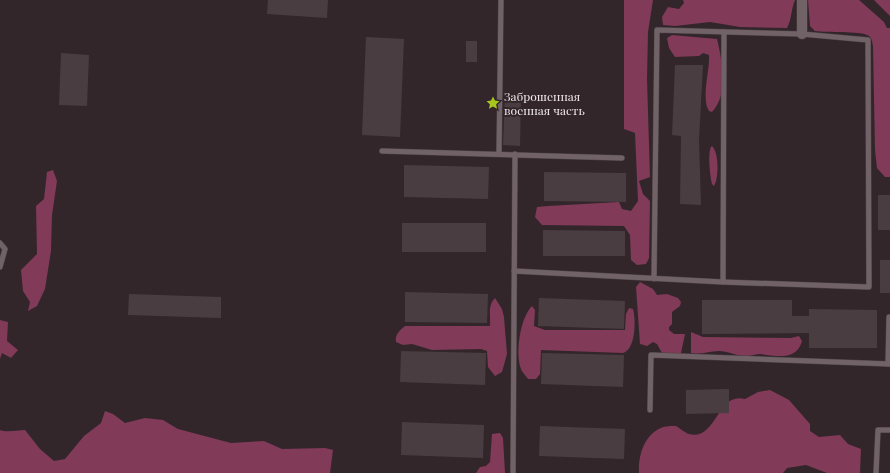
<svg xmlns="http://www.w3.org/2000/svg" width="890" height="473" font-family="'Playfair Display',serif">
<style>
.forest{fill:#813a58}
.building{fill:#4a3d41}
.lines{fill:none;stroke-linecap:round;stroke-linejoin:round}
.lane-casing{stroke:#4d4347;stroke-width:6}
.street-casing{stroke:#4d4347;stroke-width:11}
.lane{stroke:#716267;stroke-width:5}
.street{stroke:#716267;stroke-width:10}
.labels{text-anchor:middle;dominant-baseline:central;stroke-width:4;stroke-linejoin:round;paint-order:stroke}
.poi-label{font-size:12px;fill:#f0e8ea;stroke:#32262b;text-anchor:start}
</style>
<rect width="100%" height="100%" fill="#32262b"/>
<g class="forest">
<path d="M 624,0 L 653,0 L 648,32 L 647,79 L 650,177 L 639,181 L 643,194 L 650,201 L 649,258 L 646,264 L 637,265 L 631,260 L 630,235 L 624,226 L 542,225 L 535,217 L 537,207 L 548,206 L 619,202 L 622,209 L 631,211 L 638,201 L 635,133 L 624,129 Z"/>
<path d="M 683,0 L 795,0 C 791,9 792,19 787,28 L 740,27 L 710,22 L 675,26 L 663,25 L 662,17 L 668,7 L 679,9 L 684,3 Z"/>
<path d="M 808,0 L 859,0 L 884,22 L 887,28 L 890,28 L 890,177 L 885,177 L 877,168 L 875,150 L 873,46 C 872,41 872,37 867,35 C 860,31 827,33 815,31 L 810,26 Z"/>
<path d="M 874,0 L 890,0 L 890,16 Z"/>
<path d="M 672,35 L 717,39 C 722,60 729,95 712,112 L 709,111 C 701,97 710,71 709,55 L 703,53 L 699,56 L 675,57 L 669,48 L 667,38 Z"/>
<path d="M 712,146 C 719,153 719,178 714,186 L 712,184 C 710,177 707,149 712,146 Z"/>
<path d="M 53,170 L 57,181 L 52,215 L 51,251 L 45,289 L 37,306 L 28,311 L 30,302 L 23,291 L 21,270 L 37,254 L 36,206 L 44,199 L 47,172 Z"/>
<path d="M 640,282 L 653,289 L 657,295 L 667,294 L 678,298 L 681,302 L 680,306 L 672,312 L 672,324 L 669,327 L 669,330 L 674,334 L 685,334 L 681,353 L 674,356 L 662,353 L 657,344 L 653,342 L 647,346 L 640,344 L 636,287 Z"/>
<path d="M 495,298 L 502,309 L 504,317 L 507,354 L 502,372 L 495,376 L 488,367 L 487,351 L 481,349 L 432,350 L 412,344 L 403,345 L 396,342 C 395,334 399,331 405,326 L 490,326 C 491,316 487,306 495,298 Z"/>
<path d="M 532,306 L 535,310 L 534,326 L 545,330 L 625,330 L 626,314 L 629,308 L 633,309 C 636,320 636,349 623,353 L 541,350 L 540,374 L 536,379 L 528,379 C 526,376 522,372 521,369 C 515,353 520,318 532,306 Z"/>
<path d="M 0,320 L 8,322 L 7,341 L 18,350 L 11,358 L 2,353 L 0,359 Z"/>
<path d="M 691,332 L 703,337 L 791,338 L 799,336 L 802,341 C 797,361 776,356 761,354 C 756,354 751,356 746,356 C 737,356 727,351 719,351 C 709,351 702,355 691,353 Z"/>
<path d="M 770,390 L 789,400 L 810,424 L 810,431 L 819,437 L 840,435 L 848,444 L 861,449 L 860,473 L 827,473 L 806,465 L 787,468 L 783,473 L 639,473 C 638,456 644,435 661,428 C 665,426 672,426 676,426 C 680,428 685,433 689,434 C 717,441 717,391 745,399 L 758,392 Z"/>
<path d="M 105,411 L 113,414 L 125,423 L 145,418 L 163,420 L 178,429 L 231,443 L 264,441 L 282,449 L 325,448 L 333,450 L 330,473 L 0,473 L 0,430 C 7,433 17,430 25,430 L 40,449 L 54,461 L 65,459 L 84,436 L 101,423 Z"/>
<path d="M 500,433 L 503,438 L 505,473 L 476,473 L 480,467 L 486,466 L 490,462 L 492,434 Z"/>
</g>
<g class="building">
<path d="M 268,0 L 328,0 L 327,18 L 267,14 Z"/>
<path d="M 366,37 L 404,39 L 400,137 L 362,135 Z"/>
<rect x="466" y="41" width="11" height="21"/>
<path d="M 61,53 L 89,55 L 87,106 L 59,105 Z"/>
<path d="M 675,65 L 703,65 L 699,140 L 701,205 L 680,204 L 681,136 L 672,135 Z"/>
<path d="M 505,95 L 521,96 L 520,146 L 503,145 Z"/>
<path d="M 404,165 L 489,167 L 488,199 L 404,197 Z"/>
<path d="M 544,172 L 626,173 L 626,202 L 544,201 Z"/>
<rect x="878" y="195" width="12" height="35"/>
<rect x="402" y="223" width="84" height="29"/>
<path d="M 543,230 L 625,231 L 625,256 L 543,256 Z"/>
<rect x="880" y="260" width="10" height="33"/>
<path d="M 405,292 L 488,294 L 487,323 L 405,322 Z"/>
<path d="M 129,294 L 221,297 L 221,318 L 128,315 Z"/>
<path d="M 539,298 L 625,301 L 624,329 L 538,326 Z"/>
<path d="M 702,300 L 792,300 L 792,316 L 809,316 L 809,309 L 877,310 L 877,348 L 809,348 L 809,333 L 702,334 Z"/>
<path d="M 401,351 L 486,353 L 485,385 L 400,382 Z"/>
<path d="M 542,353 L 624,355 L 623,387 L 541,384 Z"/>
<path d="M 729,389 L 729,413 L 686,414 L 686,390 Z"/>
<path d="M 402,422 L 484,425 L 483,458 L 401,455 Z"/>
<path d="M 540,426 L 625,429 L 624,459 L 539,456 Z"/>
</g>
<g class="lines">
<g class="lane-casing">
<g id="lane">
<path d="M 382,151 L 622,158"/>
<path d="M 499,153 L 501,0"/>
<path d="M 0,243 L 5,249 L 0,267"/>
<path d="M 514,271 L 723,282 L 869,287 L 868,40 L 802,34 L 657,30 L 654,279"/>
<path d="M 723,282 L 724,32"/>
<path d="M 888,364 L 889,317"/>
<path d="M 650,410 L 651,355 L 890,364"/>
<path d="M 513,473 L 515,154"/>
<path d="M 876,473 L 878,430 L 890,430"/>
</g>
</g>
<g class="street-casing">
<path id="street" d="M 802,0 L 802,34"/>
</g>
<use href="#lane" class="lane"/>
<use href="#street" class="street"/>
</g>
<defs>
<g id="sight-bare" transform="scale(1.08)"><path d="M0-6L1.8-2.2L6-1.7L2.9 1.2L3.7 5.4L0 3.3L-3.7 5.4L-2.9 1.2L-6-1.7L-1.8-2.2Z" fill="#a7c71e" stroke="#32262b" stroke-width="2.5" paint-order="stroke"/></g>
</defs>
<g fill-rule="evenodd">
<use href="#sight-bare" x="493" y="103"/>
</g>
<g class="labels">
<g class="poi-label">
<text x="504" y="96">Заброшенная<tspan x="504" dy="14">военная часть</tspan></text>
</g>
</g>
</svg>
